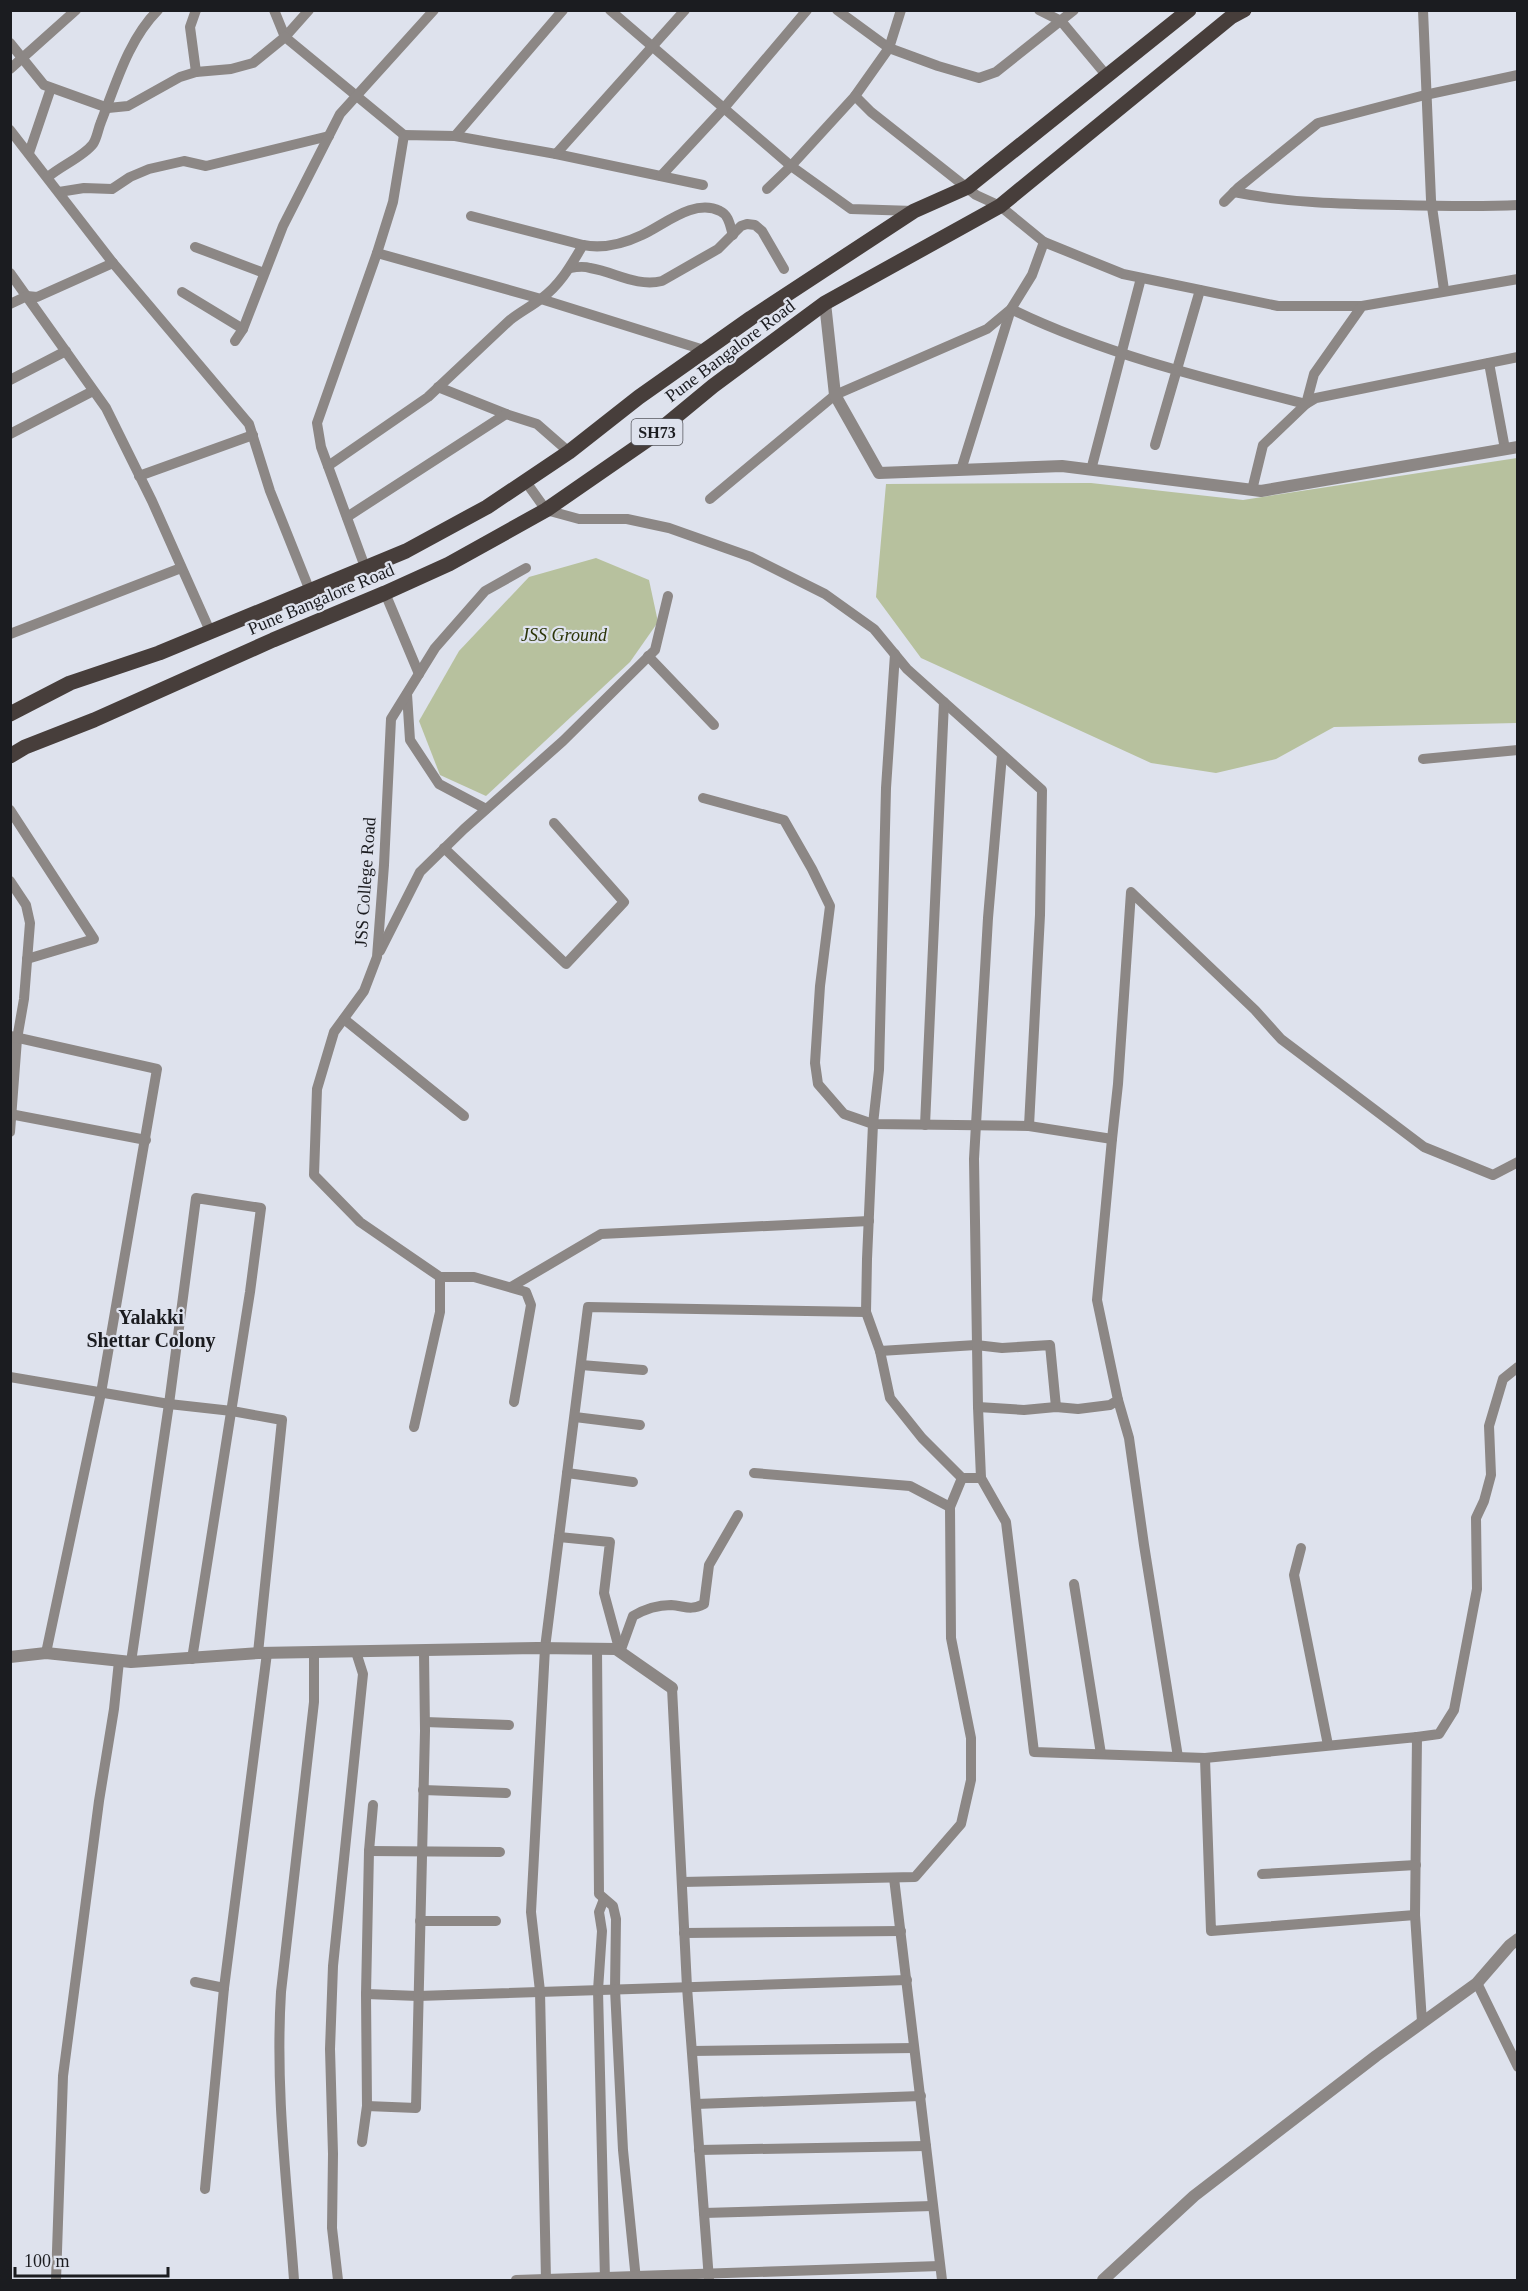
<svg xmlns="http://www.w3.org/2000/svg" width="1528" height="2291" font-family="'Times New Roman',serif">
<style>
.green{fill:#b7c19e}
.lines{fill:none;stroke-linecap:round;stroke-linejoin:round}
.minor{stroke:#8c8785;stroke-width:10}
.tertiary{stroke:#8c8785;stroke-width:12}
.primary{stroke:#473e3b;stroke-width:15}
.labels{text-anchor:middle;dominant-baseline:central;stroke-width:4.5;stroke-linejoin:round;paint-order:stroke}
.shield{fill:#dee2ed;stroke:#56575e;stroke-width:1.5}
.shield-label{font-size:16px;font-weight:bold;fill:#1b1c20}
.street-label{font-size:18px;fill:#1b1c20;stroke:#dee2ed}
.park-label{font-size:18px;font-style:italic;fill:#2b3407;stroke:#dee2ed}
.neighbourhood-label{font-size:20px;font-weight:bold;fill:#1b1c20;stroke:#dee2ed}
</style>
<rect width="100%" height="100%" fill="#dee2ed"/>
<g class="green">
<path d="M 1517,458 L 1517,723 L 1334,727 L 1276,759 L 1216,773 L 1151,763 L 921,658 L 876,597 L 886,484 L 1091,483 L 1243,500 Z"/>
<path d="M 596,558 L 649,580 L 658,622 L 630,662 L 486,796 L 440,775 L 419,721 L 459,651 L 529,577 Z"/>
</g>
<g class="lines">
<g class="minor">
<path d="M 196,10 L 190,27 L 196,72"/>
<path d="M 274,10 L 285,37 L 309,10"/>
<path d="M 610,10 L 791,166 L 767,189"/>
<path d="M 837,10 L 889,48 L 938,66 L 979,78 L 996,72 L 1074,10"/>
<path d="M 1039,10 L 1061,21 L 1107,76"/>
<path d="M 1423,10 L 1431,200 L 1444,290"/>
<path d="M 10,43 L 44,85 L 108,108 L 128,106 L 180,77 L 196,72 L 231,69 L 253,63 L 285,37 L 404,135"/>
<path d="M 10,69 L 76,10"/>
<path d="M 855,96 L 889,48 L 901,10"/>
<path d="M 10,130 L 113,263 L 249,424 L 270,491 L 310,591"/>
<path d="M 455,136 L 563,10"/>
<path d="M 29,153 L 51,88"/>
<path d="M 556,154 L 703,185"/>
<path d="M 661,176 L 724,108 L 807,10"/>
<path d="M 48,177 C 62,165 83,157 93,144 C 97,138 98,129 101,122 C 116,84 128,40 158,10"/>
<path d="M 59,192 L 84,188 L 112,189 L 130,177 L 149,169 L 184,161 L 206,166 L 329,136"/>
<path d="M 1234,192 C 1288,203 1343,204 1398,205 C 1438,206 1478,207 1518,205"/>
<path d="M 1224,202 L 1238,188 L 1318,123 L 1425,95 L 1518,75"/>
<path d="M 914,211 L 851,209 L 791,166 L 855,96 L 871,112 L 976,195 L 1000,206 L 1044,242 L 1123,274 L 1278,306 L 1362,306"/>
<path d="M 471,216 L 583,245"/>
<path d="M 195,247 L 264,273"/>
<path d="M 377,253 L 541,299 L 704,350"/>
<path d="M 570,268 C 576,267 584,266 590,268 C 615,272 636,287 662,281 L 718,249 L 741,226 L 747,224 L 755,225 L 762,231 L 784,269"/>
<path d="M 10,273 L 106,408 L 152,501 L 210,631"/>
<path d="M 182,292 L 243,329"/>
<path d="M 10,304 L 27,296 L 37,297 L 113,263"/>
<path d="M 235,341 L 243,329 L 283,226 L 340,114 L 434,10"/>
<path d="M 1489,363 L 1505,449"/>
<path d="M 10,380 L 66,351"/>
<path d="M 438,387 L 506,414 L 537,424 L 569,452"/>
<path d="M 10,434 L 93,391"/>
<path d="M 1155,445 L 1200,290"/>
<path d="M 328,466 L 428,397 L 510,320 C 520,312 532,306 542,298 C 561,284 571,265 583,245 C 603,249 623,244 642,235 C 664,225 694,198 720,211 C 729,215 730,226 733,235"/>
<path d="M 961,470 L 1011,309 C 1103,354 1207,379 1306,404 L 1314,374 L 1362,306 L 1518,279"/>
<path d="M 1091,470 L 1141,278"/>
<path d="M 139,476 L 253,435"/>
<path d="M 526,482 L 546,510 L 579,519 L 627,519 L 669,528 L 751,557 L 825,594 L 874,629 L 907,669 L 1042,790 L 1040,915 L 1029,1126 L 873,1124 L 844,1114 L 818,1084 L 815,1063 L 820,986 L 830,906 L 812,869 L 784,820 L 703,798"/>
<path d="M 1252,490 L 1263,445 L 1306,404 L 1316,398 L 1518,357"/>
<path d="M 710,499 L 835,395 L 987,329 L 1011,309 L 1032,275 L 1044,242"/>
<path d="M 347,517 L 506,414"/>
<path d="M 365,567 L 321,447 L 317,423 L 377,253 L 393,202 L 404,135 L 455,136 L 556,154 L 685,10"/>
<path d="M 385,593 L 419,674"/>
<path d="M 10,634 L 181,568"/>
<path d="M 895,654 L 886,788 L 879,1070 L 873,1124 L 867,1259 L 866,1312 L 880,1351 L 976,1345 L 1002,1348 L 1050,1345 L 1056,1407"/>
<path d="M 648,656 L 714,725"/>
<path d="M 407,694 L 410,740 L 439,784 L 486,809"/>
<path d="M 1002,755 L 988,918 L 974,1159 L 978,1407 L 981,1478 L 1006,1522 L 1034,1752 L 1205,1758 L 1417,1737 L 1415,1915 L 1422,2022"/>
<path d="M 1423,759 L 1518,750"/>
<path d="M 10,810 L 94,939 L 27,959"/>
<path d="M 444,848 L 566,964 L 624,902 L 554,823"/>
<path d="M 10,881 L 26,905 L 30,923 L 24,999 L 17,1039 L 10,1132"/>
<path d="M 380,951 L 420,872 L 464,829 L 563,741 L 655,650 L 668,596"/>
<path d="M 344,1019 L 464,1116"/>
<path d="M 10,1036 L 157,1069 L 101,1393 L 46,1653"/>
<path d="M 10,1114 L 146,1140"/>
<path d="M 925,1125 L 944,702"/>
<path d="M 1029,1126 L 1112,1139 L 1118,1084 L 1131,892 L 1255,1010 L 1281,1039 L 1424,1147 L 1493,1175 L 1518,1162"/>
<path d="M 440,1277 L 474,1277 L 526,1292 L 531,1305 L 514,1402"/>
<path d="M 511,1287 L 601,1234 L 869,1221"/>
<path d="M 880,1351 L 890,1398 L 922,1438 L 962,1478"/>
<path d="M 581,1365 L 643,1370"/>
<path d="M 10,1377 L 169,1404 L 232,1411 L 282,1420 L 258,1653"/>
<path d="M 1118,1400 L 1129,1438 L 1144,1545 L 1178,1757"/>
<path d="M 978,1407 L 1024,1410 L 1056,1407 L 1078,1409 L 1110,1405 L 1118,1400 L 1097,1300 L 1112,1139"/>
<path d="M 575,1417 L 640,1425"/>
<path d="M 414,1427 L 440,1312 L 440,1277 L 360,1222 L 314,1175 L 317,1089 L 334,1032 L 364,991 L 377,957 L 384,865 L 391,719 L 435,648 L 485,591 L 526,568"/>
<path d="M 567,1473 L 633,1482"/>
<path d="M 754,1473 L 910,1486 L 950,1507"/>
<path d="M 559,1537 L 610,1542 L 604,1593 L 620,1652"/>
<path d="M 1301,1548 L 1294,1575 L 1328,1745"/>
<path d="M 1074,1584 L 1101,1754"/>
<path d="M 597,1649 L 599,1894 L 613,1906 L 616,1919 L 615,1989 L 623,2150 L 636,2280"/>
<path d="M 620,1652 L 633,1616 C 645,1609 657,1605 671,1605 C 685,1606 690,1611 704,1604 L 709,1565 L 738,1515"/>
<path d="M 131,1662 L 169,1404 L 196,1198 L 261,1208 L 250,1292 L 192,1659"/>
<path d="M 672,1688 L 687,1987 L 709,2280"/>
<path d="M 425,1722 L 509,1725"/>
<path d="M 1417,1737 L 1439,1734 L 1454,1710 L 1477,1589 L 1476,1518 L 1484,1501 L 1491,1475 L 1489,1426 L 1503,1379 L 1518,1367"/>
<path d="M 1205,1758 L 1211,1931 L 1415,1915"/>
<path d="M 423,1790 L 506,1793"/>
<path d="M 369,1851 L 500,1852"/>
<path d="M 1262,1874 L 1416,1865"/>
<path d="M 894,1878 L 942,2280"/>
<path d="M 682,1882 L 915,1877 L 961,1824 L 971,1780 L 971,1738 L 951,1638 L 950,1507 L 962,1478 L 981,1478"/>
<path d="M 604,1899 L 599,1912 L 602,1931 L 598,1990 L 605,2280"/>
<path d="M 420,1921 L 496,1921"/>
<path d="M 684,1933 L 901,1931"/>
<path d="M 195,1982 L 224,1988"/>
<path d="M 1477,1983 L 1518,2067"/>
<path d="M 366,1994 L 418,1996 L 907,1980"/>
<path d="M 692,2051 L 914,2048"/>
<path d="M 696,2104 L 921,2096"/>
<path d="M 367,2106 L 416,2108 L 425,1731 L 424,1652"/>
<path d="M 362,2142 L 367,2106 L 366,1994 L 369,1851 L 373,1805"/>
<path d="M 699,2150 L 926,2146"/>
<path d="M 205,2189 L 224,1988 L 267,1653"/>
<path d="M 704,2213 L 932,2206"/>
<path d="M 56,2280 L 63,2076 L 99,1801 L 114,1709 L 119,1661"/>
<path d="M 294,2280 C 287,2183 275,2091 281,1992 L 314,1702 L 314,1653"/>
<path d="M 338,2280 L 332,2228 L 333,2154 L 330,2049 L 333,1966 L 363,1674 L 356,1652"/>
<path d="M 516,2280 L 940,2266"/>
<path d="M 546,2280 L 540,1991 L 531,1912 L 545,1648 L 588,1307 L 866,1312"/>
</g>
<g class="tertiary">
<path d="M 825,303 L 835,395 L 879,473 L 1062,466 L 1261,491 L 1518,447"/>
<path d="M 10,1657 L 46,1653 L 131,1662 L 258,1653 L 537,1648 L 616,1649 L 672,1688"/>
<path d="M 1103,2280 L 1194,2196 L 1376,2056 L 1477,1983 L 1510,1945 L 1518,1939"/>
</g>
<g class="primary">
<path d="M 10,714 L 70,683 L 159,653 L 406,551 L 487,507 L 569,452 L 639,397 L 751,318 L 914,211 L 968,187 L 1189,10"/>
<path d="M 10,756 L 25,747 L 94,720 L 273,640 L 385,593 L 449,564 L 546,510 L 650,438 L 713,386 L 825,303 L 1000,206 L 1231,17 L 1244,10"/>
</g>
</g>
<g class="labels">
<rect class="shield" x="631.5" y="419" width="51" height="26" rx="4.5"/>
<g class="shield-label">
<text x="657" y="432">SH73</text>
</g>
<g class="street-label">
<text transform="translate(730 351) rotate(-37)">Pune Bangalore Road</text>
<text transform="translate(321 599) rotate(-23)">Pune Bangalore Road</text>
<text transform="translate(365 882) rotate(-86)">JSS College Road</text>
</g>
<g class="park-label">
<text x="564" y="635">JSS Ground</text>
</g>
<g class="neighbourhood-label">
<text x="151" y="1317">Yalakki<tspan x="151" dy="23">Shettar Colony</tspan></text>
</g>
</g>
<rect width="1528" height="2291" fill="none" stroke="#1b1c20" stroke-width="24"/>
<path d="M15 2267v9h153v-9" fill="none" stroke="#1b1c20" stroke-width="3"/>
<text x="24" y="2267" font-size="18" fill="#1b1c20" stroke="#dee2ed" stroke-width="4.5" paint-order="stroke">100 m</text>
</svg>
